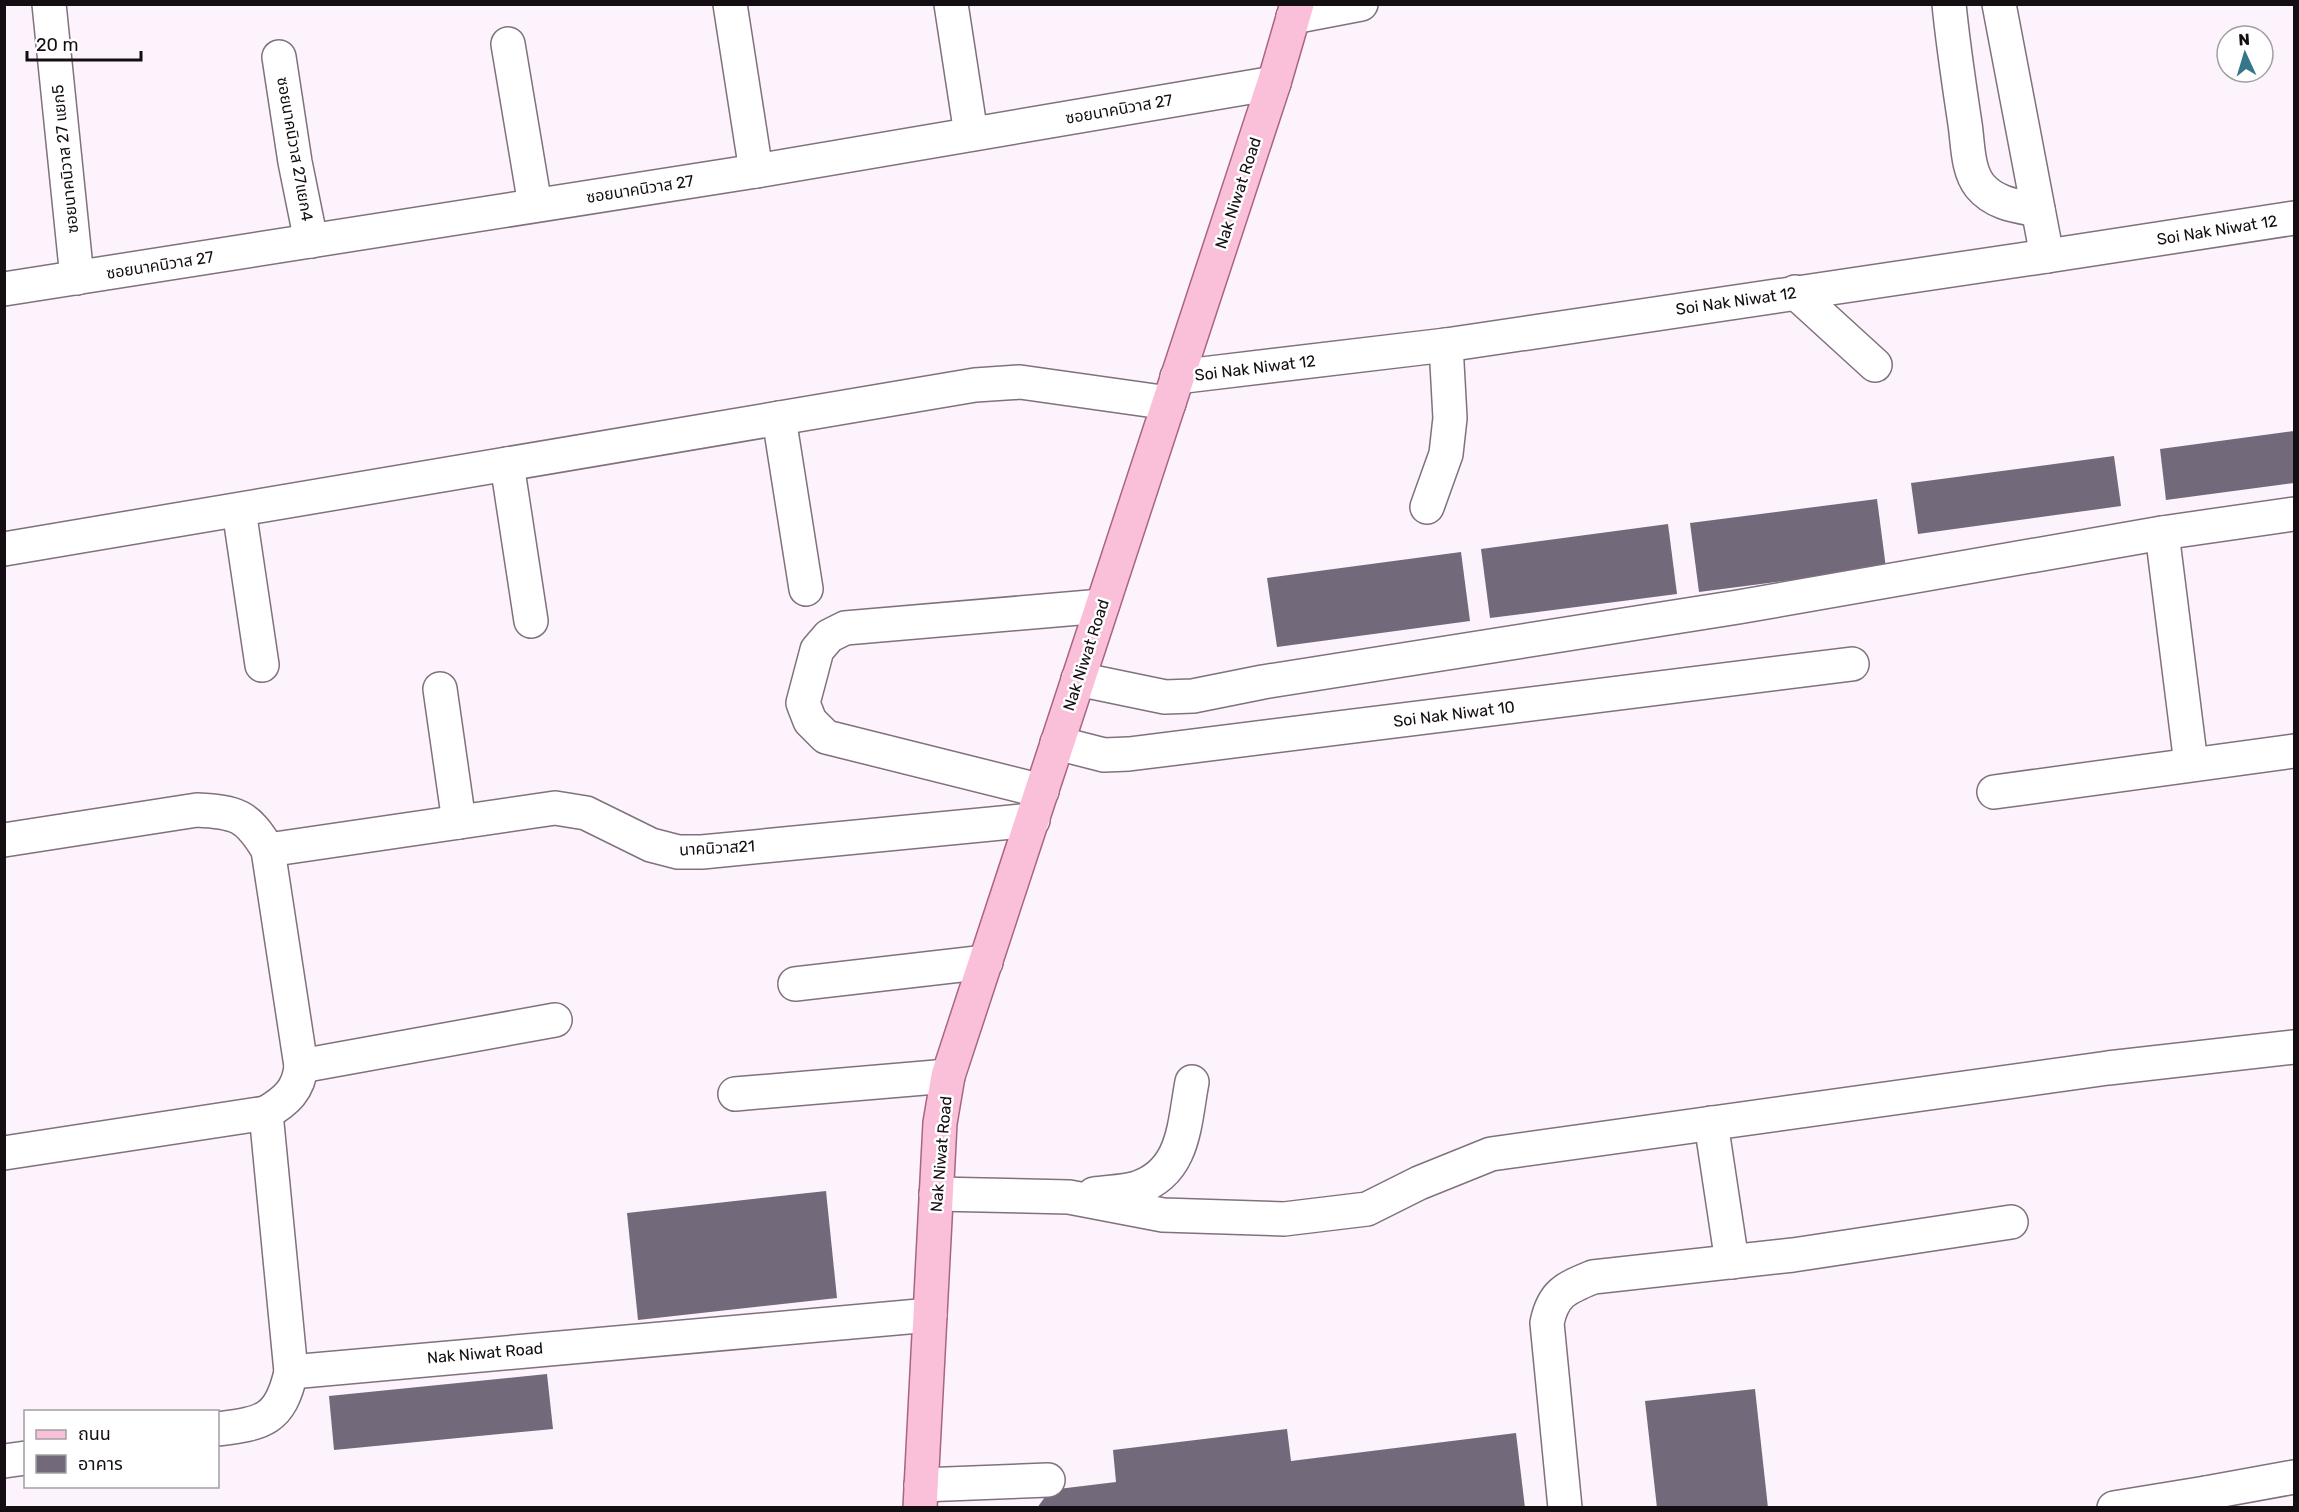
<svg xmlns="http://www.w3.org/2000/svg" width="2299" height="1512" font-family="Rubik,'Noto Sans Thai',sans-serif">
<style>
.building{fill:#726a7a}
.lines{fill:none;stroke-linecap:round;stroke-linejoin:round}
.minor-casing{stroke:#7f717d;stroke-width:36}
.major-casing{stroke:#a86583;stroke-width:36}
.minor{stroke:#fff;stroke-width:33}
.major{stroke:#fabfd9;stroke-width:33}
.labels{text-anchor:middle;dominant-baseline:central;stroke-width:5;stroke-linejoin:round;paint-order:stroke}
.street-label{font-size:16px;fill:#140e13;stroke:#fff}
</style>
<rect width="100%" height="100%" fill="#fdf3fc"/>
<g class="building">
<path d="M 2294,431 L 2294,483 L 2166,500 L 2160,449 Z"/>
<path d="M 2114,456 L 2121,506 L 1918,534 L 1911,483 Z"/>
<path d="M 1877,499 L 1886,568 L 1699,592 L 1690,523 Z"/>
<path d="M 1668,524 L 1677,594 L 1490,618 L 1481,549 Z"/>
<path d="M 1461,552 L 1470,621 L 1277,647 L 1267,578 Z"/>
<path d="M 826,1191 L 837,1298 L 638,1320 L 627,1213 Z"/>
<path d="M 547,1374 L 553,1429 L 334,1450 L 329,1396 Z"/>
<path d="M 1755,1389 L 1768,1508 L 1657,1508 L 1645,1401 Z"/>
<path d="M 1287,1429 L 1291,1461 L 1516,1433 L 1525,1508 L 1037,1508 L 1050,1490 L 1116,1482 L 1113,1450 Z"/>
</g>
<g class="lines">
<g class="minor-casing">
<g id="minor">
<path d="M 49,4 L 77,278"/>
<path d="M 730,4 L 756,171"/>
<path d="M 951,4 L 971,134"/>
<path d="M 1949,4 C 1953,45 1959,84 1965,124 C 1968,143 1967,170 1980,186 C 1995,204 2017,206 2038,210"/>
<path d="M 1999,4 L 2047,256"/>
<path d="M 1293,17 L 1361,4"/>
<path d="M 508,44 L 535,205"/>
<path d="M 279,57 L 295,162 L 311,241"/>
<path d="M 4,289 L 756,171 L 1274,83"/>
<path d="M 1795,292 L 1875,365"/>
<path d="M 1177,377 L 1446,345 L 2047,256 L 2294,218"/>
<path d="M 779,418 L 806,589"/>
<path d="M 507,464 L 531,621"/>
<path d="M 1427,507 L 1446,454 L 1450,418 L 1446,345"/>
<path d="M 239,510 L 262,665"/>
<path d="M 2162,533 L 2191,764"/>
<path d="M 4,549 L 975,385 L 1020,382 L 1169,403"/>
<path d="M 1078,679 L 1165,697 L 1193,696 L 1263,682 L 1738,607 L 2162,533 L 2294,514"/>
<path d="M 440,689 L 459,822"/>
<path d="M 1057,743 L 1104,755 L 1129,754 L 1852,664"/>
<path d="M 1042,791 L 826,737 L 810,721 L 803,703 L 817,650 L 829,636 L 845,628 L 1102,606"/>
<path d="M 1994,792 L 2294,751"/>
<path d="M 4,840 L 197,810 C 237,812 247,815 268,850 L 301,1066 C 299,1090 286,1101 266,1113 L 291,1372 C 280,1421 263,1423 218,1429"/>
<path d="M 268,850 L 555,808 L 586,813 L 651,845 L 678,852 L 702,852 L 1033,820"/>
<path d="M 795,984 L 986,962"/>
<path d="M 301,1066 L 555,1020"/>
<path d="M 735,1094 L 948,1076"/>
<path d="M 1711,1123 L 1732,1262"/>
<path d="M 4,1153 L 266,1113"/>
<path d="M 936,1194 L 1069,1197 L 1163,1215 L 1284,1219 L 1367,1209 L 1419,1183 L 1491,1154 L 2108,1068 L 2294,1047"/>
<path d="M 1094,1194 C 1108,1192 1124,1192 1137,1188 C 1185,1172 1184,1124 1192,1082"/>
<path d="M 291,1372 L 930,1315"/>
<path d="M 4,1461 L 26,1458"/>
<path d="M 921,1485 L 1048,1480"/>
<path d="M 2206,1493 L 2294,1477"/>
<path d="M 1565,1508 L 1547,1323 C 1553,1293 1566,1288 1593,1277 L 1793,1255 L 2011,1222"/>
<path d="M 2114,1508 L 2206,1493 L 2208,1508"/>
</g>
</g>
<g class="major-casing">
<path id="major" d="M 920,1508 L 940,1123 L 948,1076 L 1274,83 L 1297,4"/>
</g>
<use href="#minor" class="minor"/>
<use href="#major" class="major"/>
</g>
<g class="labels">
<g class="street-label">
<text transform="translate(1119 109) rotate(-10)">ซอยนาคนิวาส 27</text>
<text transform="translate(295 149) rotate(80)">ซอยนาคนิวาส 27แยก4</text>
<text transform="translate(65 159) rotate(-96)">ซอยนาคนิวาส 27 แยก5</text>
<text transform="translate(640 189) rotate(-9)">ซอยนาคนิวาส 27</text>
<text transform="translate(1238 193) rotate(-72)">Nak Niwat Road</text>
<text transform="translate(2217 230) rotate(-9)">Soi Nak Niwat 12</text>
<text transform="translate(160 265) rotate(-9)">ซอยนาคนิวาส 27</text>
<text transform="translate(1736 301) rotate(-8)">Soi Nak Niwat 12</text>
<text transform="translate(1255 368) rotate(-7)">Soi Nak Niwat 12</text>
<text transform="translate(1086 655) rotate(-72)">Nak Niwat Road</text>
<text transform="translate(1454 714) rotate(-7)">Soi Nak Niwat 10</text>
<text transform="translate(717 848) rotate(-3)">นาคนิวาส21</text>
<text transform="translate(941 1154) rotate(-85)">Nak Niwat Road</text>
<text transform="translate(485 1353) rotate(-5)">Nak Niwat Road</text>
</g>
</g>
<rect width="2299" height="1512" fill="none" stroke="#140e13" stroke-width="12"/>
<rect x="24" y="1410" width="195" height="78" fill="#ffffff" stroke="#a19fa1" stroke-width="1.5"/>
<rect x="36" y="1430" width="30" height="9" fill="#fabfd9" stroke="#a19fa1" stroke-width="1.5"/>
<text x="78" y="1440" font-size="18" fill="#140e13">ถนน</text>
<rect x="36" y="1455" width="30" height="18" fill="#726a7a" stroke="#a19fa1" stroke-width="1.5"/>
<text x="78" y="1470" font-size="18" fill="#140e13">อาคาร</text>
<g transform="translate(2245 54) rotate(356)"><circle r="28" fill="#ffffff" stroke="#a19fa1" stroke-width="1.5"/>
<path d="M0-4.5L10 22L0 15L-10 22Z" fill="#357689"/>
<text y="-9" font-size="16" font-weight="bold" text-anchor="middle" fill="#140e13">N</text>
</g>
<path d="M27 51v9h114v-9" fill="none" stroke="#140e13" stroke-width="3"/>
<text x="36" y="51" font-size="18" fill="#140e13" stroke="#ffffff" stroke-width="4.5" paint-order="stroke">20 m</text>
</svg>
